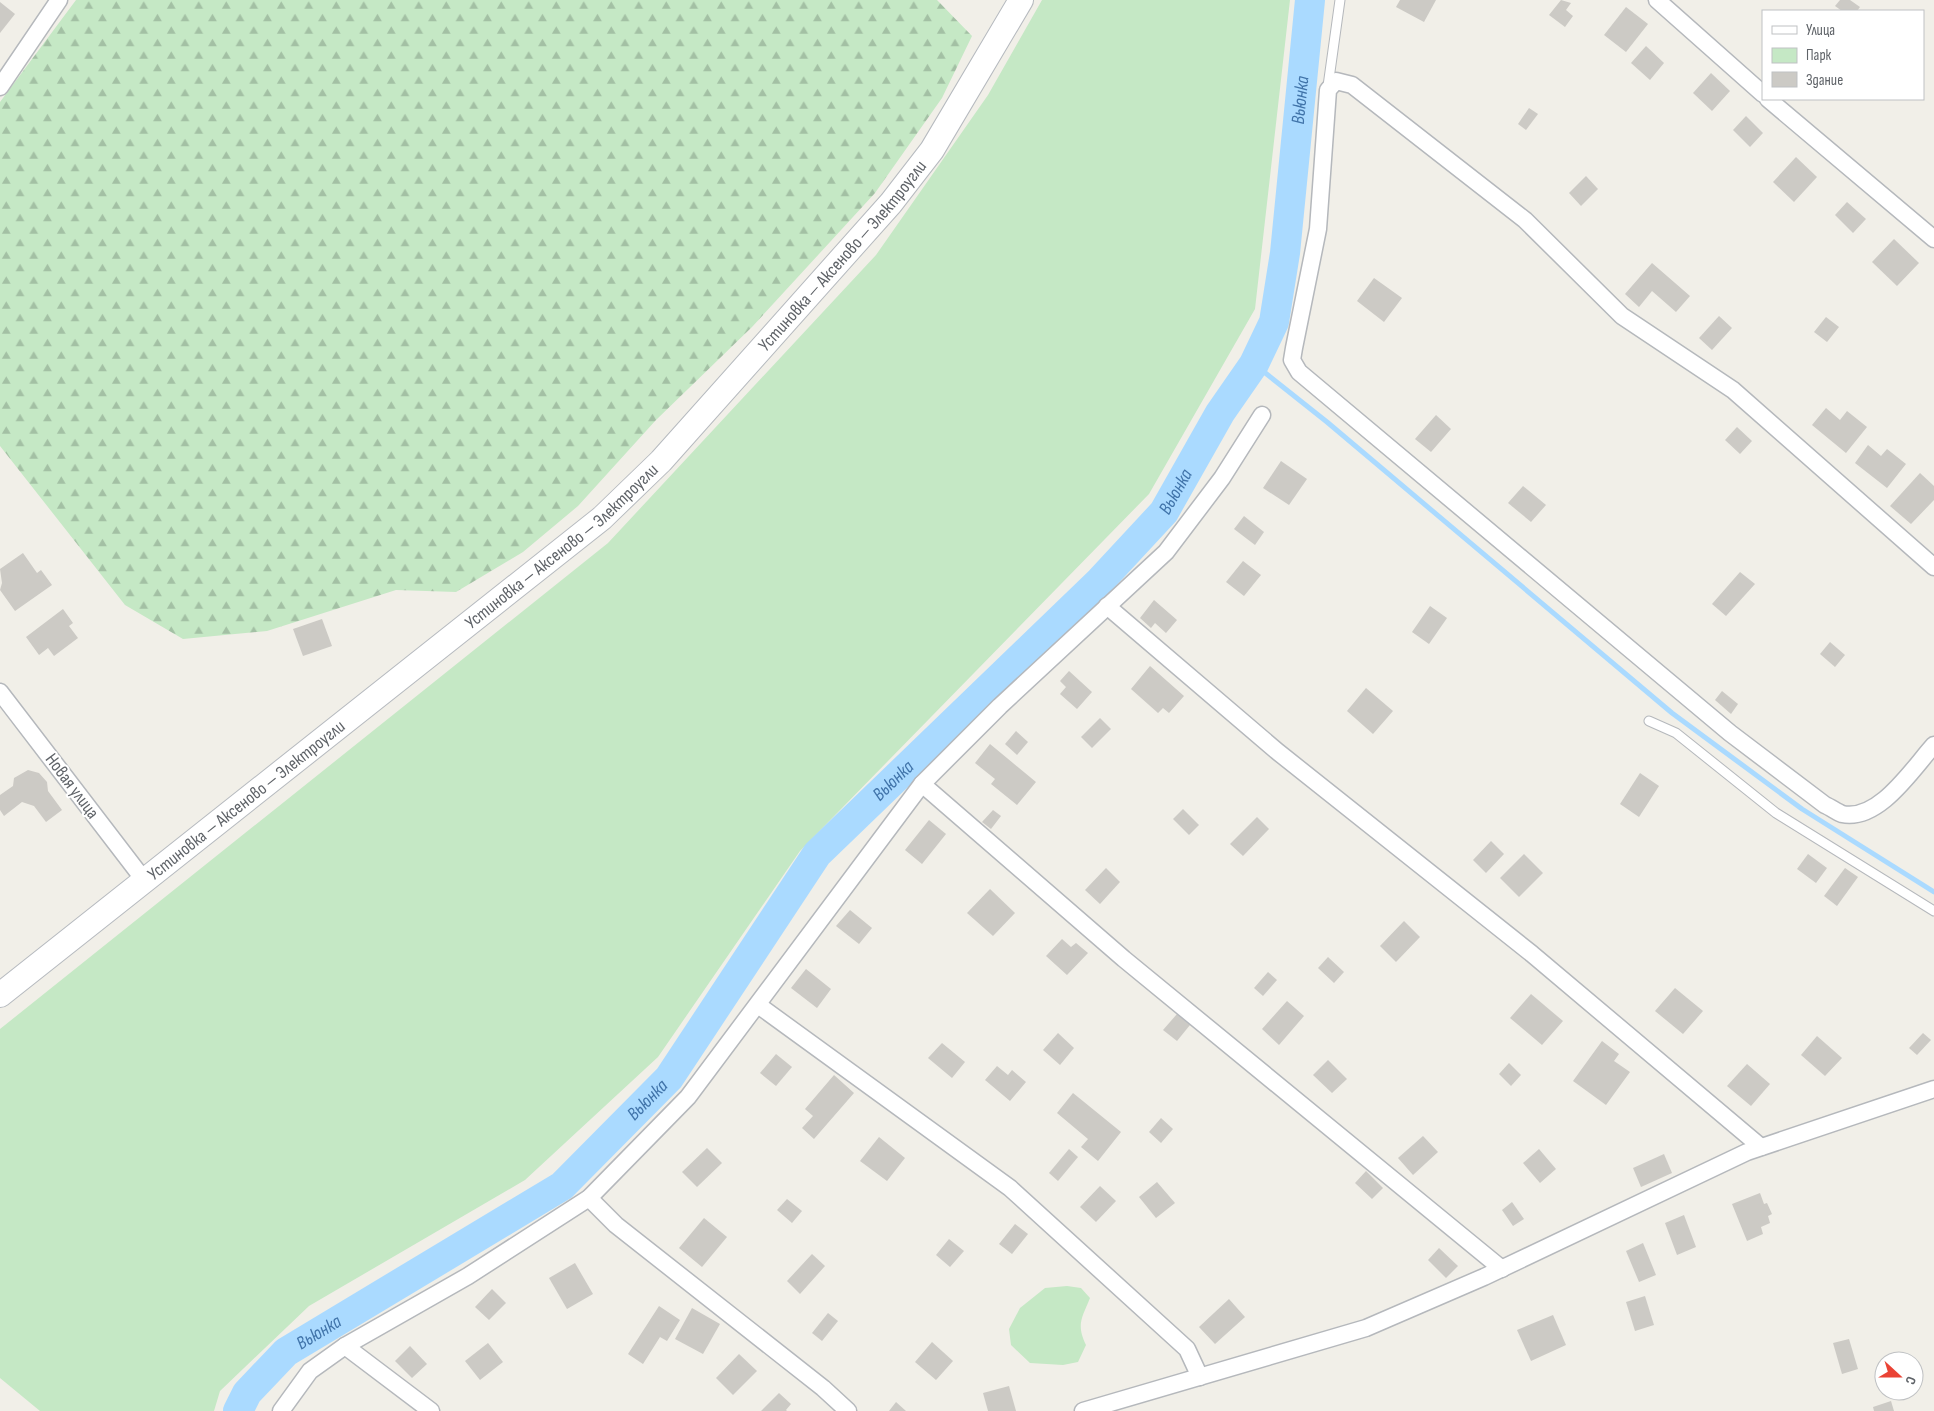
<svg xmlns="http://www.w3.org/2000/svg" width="1934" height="1411" font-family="'Sofia Sans Condensed',sans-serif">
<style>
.green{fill:#c5e8c5}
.forest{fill:url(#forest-firs)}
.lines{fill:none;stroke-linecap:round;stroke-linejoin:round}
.stream{stroke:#aadaff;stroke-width:5}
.river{stroke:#aadaff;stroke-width:30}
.building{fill:#cccac5}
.service-casing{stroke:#b5b8bc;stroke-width:11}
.minor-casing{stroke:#b5b8bc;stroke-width:19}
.secondary-casing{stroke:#b6babf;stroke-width:26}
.service{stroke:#fff;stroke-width:9}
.minor{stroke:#fff;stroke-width:16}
.secondary{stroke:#fff;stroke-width:24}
.labels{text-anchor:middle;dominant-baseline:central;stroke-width:4;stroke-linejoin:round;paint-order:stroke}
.street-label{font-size:18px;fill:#5f6368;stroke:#fff}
.water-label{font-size:19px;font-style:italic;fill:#4174aa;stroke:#fff}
</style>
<defs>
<pattern id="forest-firs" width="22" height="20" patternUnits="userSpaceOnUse" patternTransform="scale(1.25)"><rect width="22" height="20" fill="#c5e8c5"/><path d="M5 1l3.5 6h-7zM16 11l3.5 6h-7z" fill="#a3c0a4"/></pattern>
</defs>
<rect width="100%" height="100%" fill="#f1efe8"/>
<g class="green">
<path d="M 1042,0 L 1290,0 L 1255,309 L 1149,494 L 800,851 L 658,1057 L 525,1180 L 309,1306 L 220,1391 L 214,1411 L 40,1411 L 0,1378 L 0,1029 L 608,543 L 876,255 L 988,95 Z"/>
<path d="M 1067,1286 L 1081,1288 L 1090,1298 C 1082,1318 1076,1324 1086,1345 L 1078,1362 L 1063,1365 L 1030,1363 L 1011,1345 L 1009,1329 L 1020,1308 L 1045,1288 Z"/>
</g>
<path class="forest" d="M 76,0 L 937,0 L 972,36 L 942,98 L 875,193 L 752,327 L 656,420 L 578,506 L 523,552 L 456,592 L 396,590 L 267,631 L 183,639 L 125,605 L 0,446 L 0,102 Z"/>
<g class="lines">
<path class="stream" d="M 1254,364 L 1327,422 L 1672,713 L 1802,809 L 1934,892"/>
<path class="river" id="s1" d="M 238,1411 L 247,1393 L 286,1352 L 562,1186 L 669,1078 L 817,854 L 1100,581 L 1164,512 L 1220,413 L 1254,364 L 1274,322 L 1285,253 L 1310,0"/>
</g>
<g class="building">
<path d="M 1400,0 L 1436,0 L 1424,22 L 1396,7 Z"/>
<path d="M 1561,0 L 1571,3 L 1566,10 L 1573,16 L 1565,27 L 1549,15 Z"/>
<path d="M 1840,0 L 1850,0 L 1860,7 L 1857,11 L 1842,11 L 1835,6 Z"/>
<path d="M 0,2 L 15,14 L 0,33 Z"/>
<path d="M 1626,7 L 1648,24 L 1626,52 L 1604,35 Z"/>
<path d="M 1646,46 L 1664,63 L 1650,80 L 1631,63 Z"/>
<path d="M 1711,73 L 1730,91 L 1712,111 L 1693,93 Z"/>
<path d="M 1529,108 L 1538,114 L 1526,130 L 1518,124 Z"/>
<path d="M 1746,116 L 1763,133 L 1750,147 L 1733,130 Z"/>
<path d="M 1796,157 L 1817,177 L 1794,202 L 1773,182 Z"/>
<path d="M 1586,176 L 1598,189 L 1581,206 L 1569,193 Z"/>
<path d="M 1847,202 L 1866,219 L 1853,233 L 1835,215 Z"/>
<path d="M 1894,239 L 1919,263 L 1897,286 L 1872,262 Z"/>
<path d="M 1652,263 L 1690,296 L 1676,312 L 1652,291 L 1639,307 L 1625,294 Z"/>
<path d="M 1374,278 L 1402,298 L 1384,322 L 1357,301 Z"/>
<path d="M 1719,316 L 1732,328 L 1712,350 L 1699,338 Z"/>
<path d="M 1826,317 L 1839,327 L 1827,342 L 1814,332 Z"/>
<path d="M 1826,408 L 1840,420 L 1847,411 L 1867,427 L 1846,453 L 1812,425 Z"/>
<path d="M 1436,415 L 1451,429 L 1431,452 L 1415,439 Z"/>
<path d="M 1737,427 L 1752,441 L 1740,454 L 1725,440 Z"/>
<path d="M 1868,445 L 1881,456 L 1887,449 L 1906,464 L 1887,488 L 1855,463 Z"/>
<path d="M 1281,461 L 1307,479 L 1289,505 L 1263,488 Z"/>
<path d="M 1920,473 L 1934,486 L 1934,500 L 1911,524 L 1890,506 Z"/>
<path d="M 1523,486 L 1546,505 L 1531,522 L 1508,503 Z"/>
<path d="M 1244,516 L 1264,532 L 1255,545 L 1234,529 Z"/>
<path d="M 23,553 L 37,573 L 41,570 L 52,585 L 15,611 L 0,590 L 2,583 L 0,569 Z"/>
<path d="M 1243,561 L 1261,575 L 1244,596 L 1226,582 Z"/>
<path d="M 1740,572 L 1755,584 L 1726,616 L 1712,604 Z"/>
<path d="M 1154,600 L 1177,620 L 1166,633 L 1155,623 L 1151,628 L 1140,618 Z"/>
<path d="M 1430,606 L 1447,618 L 1429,644 L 1412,632 Z"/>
<path d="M 63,609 L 73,623 L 69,626 L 78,638 L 54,656 L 48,648 L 39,655 L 26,637 Z"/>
<path d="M 322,619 L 332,646 L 303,656 L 293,629 Z"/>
<path d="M 1830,642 L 1845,655 L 1835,667 L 1820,654 Z"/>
<path d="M 1150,666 L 1184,696 L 1169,713 L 1163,708 L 1158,713 L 1131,689 Z"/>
<path d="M 1069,671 L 1092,692 L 1077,709 L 1060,694 L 1066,687 L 1060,681 Z"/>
<path d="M 1366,688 L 1393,711 L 1373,734 L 1347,711 Z"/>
<path d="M 1722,691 L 1738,704 L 1731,714 L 1715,700 Z"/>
<path d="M 1100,718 L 1111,729 L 1092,748 L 1081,737 Z"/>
<path d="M 1016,731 L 1028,742 L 1017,755 L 1005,744 Z"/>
<path d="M 990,744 L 1036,782 L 1017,805 L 991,784 L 995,779 L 975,763 Z"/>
<path d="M 28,770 L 39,773 L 47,782 L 48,791 L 62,810 L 46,822 L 34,806 L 22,802 L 4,816 L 0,810 L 0,795 L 13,786 L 14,778 Z"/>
<path d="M 1640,773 L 1659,786 L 1639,817 L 1620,804 Z"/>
<path d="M 1183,809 L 1199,825 L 1189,835 L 1173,819 Z"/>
<path d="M 993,810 L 1001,816 L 991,829 L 982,822 Z"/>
<path d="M 1257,817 L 1269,829 L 1243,856 L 1230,844 Z"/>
<path d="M 929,820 L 946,834 L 922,864 L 905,850 Z"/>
<path d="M 1491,841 L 1504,854 L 1486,873 L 1473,860 Z"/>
<path d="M 1524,854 L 1543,873 L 1519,897 L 1500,878 Z"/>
<path d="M 1808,854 L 1827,868 L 1816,883 L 1797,869 Z"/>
<path d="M 1106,868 L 1120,882 L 1100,904 L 1085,890 Z"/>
<path d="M 1845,868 L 1858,877 L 1837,906 L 1824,896 Z"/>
<path d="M 990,889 L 1015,913 L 993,936 L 967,913 Z"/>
<path d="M 850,910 L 872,928 L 859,944 L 836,926 Z"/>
<path d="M 1404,921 L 1420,937 L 1396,962 L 1380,946 Z"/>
<path d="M 1062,939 L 1071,947 L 1076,943 L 1088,953 L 1067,975 L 1046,956 Z"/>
<path d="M 1328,957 L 1344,972 L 1334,983 L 1318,968 Z"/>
<path d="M 806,969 L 831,989 L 817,1008 L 791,988 Z"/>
<path d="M 1268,972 L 1277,980 L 1263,996 L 1254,988 Z"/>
<path d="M 1675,988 L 1703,1011 L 1683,1034 L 1655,1011 Z"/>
<path d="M 1531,994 L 1563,1021 L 1542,1045 L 1510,1018 Z"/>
<path d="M 1287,1001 L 1304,1016 L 1279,1045 L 1262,1029 Z"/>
<path d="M 1177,1014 L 1190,1025 L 1177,1041 L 1163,1030 Z"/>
<path d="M 1058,1033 L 1074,1048 L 1060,1065 L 1043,1050 Z"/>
<path d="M 1923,1033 L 1931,1040 L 1917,1055 L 1909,1048 Z"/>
<path d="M 1817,1036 L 1842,1058 L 1825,1076 L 1801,1055 Z"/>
<path d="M 1602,1041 L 1619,1054 L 1614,1061 L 1630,1072 L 1606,1105 L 1573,1081 Z"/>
<path d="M 942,1043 L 965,1062 L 952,1078 L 928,1058 Z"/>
<path d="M 776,1054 L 792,1067 L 776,1086 L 760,1073 Z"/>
<path d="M 1328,1060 L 1347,1079 L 1332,1093 L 1313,1075 Z"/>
<path d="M 1509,1063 L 1521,1075 L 1511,1086 L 1499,1074 Z"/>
<path d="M 1747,1064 L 1770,1084 L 1751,1106 L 1727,1086 Z"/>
<path d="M 997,1066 L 1008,1075 L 1012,1070 L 1026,1082 L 1010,1101 L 985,1080 Z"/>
<path d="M 834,1075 L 854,1093 L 814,1139 L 802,1128 L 813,1116 L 805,1109 Z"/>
<path d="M 1073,1093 L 1121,1132 L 1098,1161 L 1081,1147 L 1088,1139 L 1057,1113 Z"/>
<path d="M 1161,1118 L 1173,1129 L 1161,1143 L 1149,1132 Z"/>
<path d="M 1423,1136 L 1438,1152 L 1413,1175 L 1398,1158 Z"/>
<path d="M 879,1137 L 905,1158 L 887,1181 L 860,1161 Z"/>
<path d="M 707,1148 L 722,1163 L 697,1187 L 682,1172 Z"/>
<path d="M 1069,1149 L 1078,1157 L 1058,1181 L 1049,1173 Z"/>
<path d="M 1539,1149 L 1556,1169 L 1540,1183 L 1523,1163 Z"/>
<path d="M 1664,1154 L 1672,1173 L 1641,1187 L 1633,1168 Z"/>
<path d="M 1366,1171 L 1383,1188 L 1372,1199 L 1355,1183 Z"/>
<path d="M 1157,1182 L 1175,1203 L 1156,1218 L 1139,1197 Z"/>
<path d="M 1100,1186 L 1116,1201 L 1096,1222 L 1080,1207 Z"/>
<path d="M 1760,1193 L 1764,1204 L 1767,1203 L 1772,1214 L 1768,1216 L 1770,1223 L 1761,1227 L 1763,1234 L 1747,1241 L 1732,1204 Z"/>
<path d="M 787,1199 L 802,1211 L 792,1223 L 777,1210 Z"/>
<path d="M 1512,1202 L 1524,1219 L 1513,1226 L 1502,1210 Z"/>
<path d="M 1684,1215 L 1696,1247 L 1677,1255 L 1665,1223 Z"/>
<path d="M 704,1218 L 727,1237 L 702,1267 L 679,1248 Z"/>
<path d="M 1015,1224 L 1028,1234 L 1012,1254 L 999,1244 Z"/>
<path d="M 949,1239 L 964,1251 L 950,1267 L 936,1255 Z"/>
<path d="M 1643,1243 L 1656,1275 L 1639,1282 L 1626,1251 Z"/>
<path d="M 1439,1248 L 1458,1266 L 1446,1278 L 1428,1260 Z"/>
<path d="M 812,1254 L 825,1266 L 800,1294 L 787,1281 Z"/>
<path d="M 575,1263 L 593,1294 L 567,1309 L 549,1278 Z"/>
<path d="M 492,1289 L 506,1303 L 489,1320 L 475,1307 Z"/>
<path d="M 1645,1296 L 1654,1325 L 1635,1331 L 1626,1302 Z"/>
<path d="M 1229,1299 L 1245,1317 L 1215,1344 L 1199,1327 Z"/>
<path d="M 659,1306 L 680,1320 L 667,1341 L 660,1337 L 643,1364 L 628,1354 Z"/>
<path d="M 692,1308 L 720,1324 L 703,1354 L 675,1339 Z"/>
<path d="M 828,1313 L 838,1321 L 822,1341 L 812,1333 Z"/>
<path d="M 1553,1315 L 1566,1345 L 1531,1361 L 1517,1330 Z"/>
<path d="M 1849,1339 L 1858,1369 L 1842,1374 L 1833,1343 Z"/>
<path d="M 932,1342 L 953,1361 L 936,1380 L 915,1362 Z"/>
<path d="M 488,1343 L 503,1362 L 480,1380 L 465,1361 Z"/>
<path d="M 410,1346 L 427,1364 L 412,1378 L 395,1361 Z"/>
<path d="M 739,1354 L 757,1371 L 733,1395 L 716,1378 Z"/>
<path d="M 1009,1386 L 1016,1411 L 988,1411 L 983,1393 Z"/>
<path d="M 779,1393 L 791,1404 L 786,1410 L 787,1411 L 761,1411 Z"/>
<path d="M 1891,1401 L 1894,1411 L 1874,1411 L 1873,1407 Z"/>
<path d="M 896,1402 L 906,1411 L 889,1411 Z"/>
</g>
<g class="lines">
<g class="service-casing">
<g id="service">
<path d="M 1328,86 L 1340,0"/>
<path d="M 1649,721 L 1676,733 L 1776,813 L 1934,911"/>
</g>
</g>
<g class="minor-casing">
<g id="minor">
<path d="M 1657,0 L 1763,94"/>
<path d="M 0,87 L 59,0"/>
<path d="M 1768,99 L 1934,239"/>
<path d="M 1934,567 L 1733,390 L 1622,316 L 1525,220 L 1352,85 L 1336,81 L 1328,90 L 1318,229 L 1294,348 L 1292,360 L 1299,372 L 1730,733 L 1825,805 C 1830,807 1837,812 1842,814 C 1879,822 1913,768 1934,745"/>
<path d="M 1107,606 L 1278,752 L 1532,954 L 1761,1147"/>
<path d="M 0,692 L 144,880"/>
<path d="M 922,784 L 1124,959 L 1502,1269"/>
<path d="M 758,1005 L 1010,1188 L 1187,1349 L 1200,1377"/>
<path d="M 589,1198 L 616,1225 L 823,1388 L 848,1411"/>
<path d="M 345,1346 L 431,1411"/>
<path d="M 281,1411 L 310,1371 L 345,1346 L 468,1276 L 589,1198 L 688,1097 L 922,784 L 1000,706 L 1166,552 L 1222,478 L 1262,415"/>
<path d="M 1083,1411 L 1366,1328 L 1484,1277 L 1747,1152 L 1934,1089"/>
</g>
</g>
<g class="secondary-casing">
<g id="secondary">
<path id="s2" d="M 0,995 L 602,518 L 661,461 L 891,203 L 932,150 L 1021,0"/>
</g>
</g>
<use href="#service" class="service"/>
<use href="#minor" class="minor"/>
<use href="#secondary" class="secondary"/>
</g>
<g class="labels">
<g class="street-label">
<text stroke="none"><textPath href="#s2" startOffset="1124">Устиновка — Аксеново — Электроугли</textPath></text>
<text stroke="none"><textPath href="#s2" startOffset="719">Устиновка — Аксеново — Электроугли</textPath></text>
<text transform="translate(72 786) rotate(53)">Новая улица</text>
<text stroke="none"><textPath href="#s2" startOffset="314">Устиновка — Аксеново — Электроугли</textPath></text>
</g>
<g class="water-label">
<text stroke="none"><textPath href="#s1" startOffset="1750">Вьюнка</textPath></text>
<text stroke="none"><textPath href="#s1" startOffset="1330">Вьюнка</textPath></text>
<text stroke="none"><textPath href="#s1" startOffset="925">Вьюнка</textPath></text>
<text stroke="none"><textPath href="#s1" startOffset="520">Вьюнка</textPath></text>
<text stroke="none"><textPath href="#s1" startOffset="115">Вьюнка</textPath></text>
</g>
</g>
<rect x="1762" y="10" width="162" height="90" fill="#ffffff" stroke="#bfc1c3"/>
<rect x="1772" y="26" width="25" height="8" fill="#ffffff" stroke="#bfc1c3"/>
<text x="1806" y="35" font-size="15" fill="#5f6368">Улица</text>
<rect x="1772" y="48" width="25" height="15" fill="#c5e8c5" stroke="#bfc1c3"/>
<text x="1806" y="60" font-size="15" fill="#5f6368">Парк</text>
<rect x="1772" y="72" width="25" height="15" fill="#cccac5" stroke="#bfc1c3"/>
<text x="1806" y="85" font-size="15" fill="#5f6368">Здание</text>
<g transform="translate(1899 1376) rotate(111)"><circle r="24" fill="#ffffff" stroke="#bfc1c3"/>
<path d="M0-4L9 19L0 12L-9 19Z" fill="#ea4335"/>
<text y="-8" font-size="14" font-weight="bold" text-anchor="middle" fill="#5f6368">С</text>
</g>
</svg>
